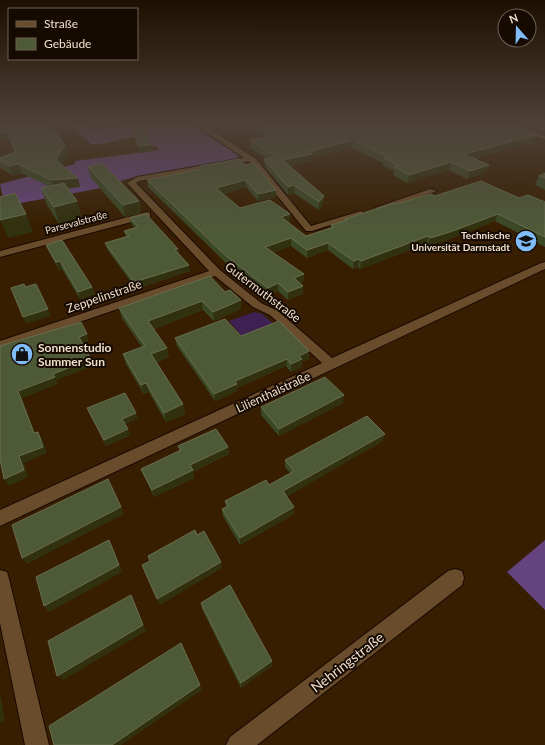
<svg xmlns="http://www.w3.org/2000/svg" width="545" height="745" font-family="Lato,sans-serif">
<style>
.green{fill:#3e2152}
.forest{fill:#65437e}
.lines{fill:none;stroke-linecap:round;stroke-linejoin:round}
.street-casing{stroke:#1b0800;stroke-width:2}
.street{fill:#684c2b;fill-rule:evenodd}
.wall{fill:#3b4826}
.shaded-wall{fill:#31310f}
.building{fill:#4e5938;stroke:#686e4f}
.labels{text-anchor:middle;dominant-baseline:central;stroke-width:4;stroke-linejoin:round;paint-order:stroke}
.far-street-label{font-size:10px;fill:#f0dfcd;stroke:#160b01}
.far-poi-label{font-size:10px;font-weight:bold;fill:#f0dfcd;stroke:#160b01;text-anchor:end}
.street-label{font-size:12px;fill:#f0dfcd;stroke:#160b01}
.poi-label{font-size:12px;font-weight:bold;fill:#f0dfcd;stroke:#160b01;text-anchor:start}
.near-street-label{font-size:14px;fill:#f0dfcd;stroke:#160b01}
</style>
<rect width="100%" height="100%" fill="#371e00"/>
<g class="green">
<path d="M 87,124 L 132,124 L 94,131 Z"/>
<path d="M 254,312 L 262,314 L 277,327 L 245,340 L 229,321 Z"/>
</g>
<g class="forest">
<path d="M 69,124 L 87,124 L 94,131 L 132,124 L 191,124 L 239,156 L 235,159 L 138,176 L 120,181 L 123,184 L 5,206 L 0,184 L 75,164 L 75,161 L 159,150 L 158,147 L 149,145 L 140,137 L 135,136 L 103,144 L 91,144 Z"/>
<path d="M 545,540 L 545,610 L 507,572 Z"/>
</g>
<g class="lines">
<g class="street-casing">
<g id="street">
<path d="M 195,124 L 202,124 L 256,159 L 311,226 L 361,211 L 365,214 L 312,231 L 306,231 L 249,161 L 139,181 L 136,183 L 220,270 L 261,303 L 278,311 L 332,358 L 541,263 L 545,262 L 545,269 L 0,526 L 0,510 L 322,363 L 270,315 L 253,307 L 215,276 L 0,349 L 0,341 L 209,271 L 127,183 L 137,177 L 244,158 Z"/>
<path d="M 507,124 L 515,124 L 545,136 L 545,140 Z"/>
<path d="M 430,189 L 437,191 L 382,210 L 376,210 L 375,208 Z"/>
<path d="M 147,212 L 150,213 L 150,217 L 0,257 L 0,251 Z"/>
<path d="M 455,569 L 462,571 L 464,578 L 462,585 L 257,745 L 226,745 L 230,737 L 448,571 Z"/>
<path d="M 0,570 L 7,572 L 9,579 L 49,745 L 25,745 L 0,623 Z"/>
</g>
</g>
<use href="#street" class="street"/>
</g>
<g class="wall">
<path d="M 0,124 L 68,154 L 61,165 L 78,178 L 80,187 L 67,188 L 77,201 L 82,219 L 60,225 L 47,205 L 41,188 L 48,186 L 21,173 L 13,175 L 0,168 L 0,158 L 15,153 L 10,140 Z"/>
<path d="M 132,124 L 142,124 L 150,145 L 151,151 L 140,153 Z"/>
<path d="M 244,124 L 509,124 L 537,135 L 535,142 L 474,158 L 487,172 L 467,179 L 449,170 L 407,183 L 393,175 L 394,171 L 383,166 L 383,163 L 352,148 L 311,158 L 311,161 L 290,166 L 323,204 L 319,210 L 294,193 L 288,195 L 265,167 L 264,159 L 268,159 L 250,148 L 250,140 L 266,137 Z"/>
<path d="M 239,159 L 276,197 L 258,201 L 246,187 L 223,194 L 240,208 L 290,222 L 288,222 L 306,236 L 330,228 L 331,225 L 345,221 L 345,219 L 397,204 L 435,196 L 519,198 L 545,202 L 545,247 L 495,221 L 445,241 L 428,245 L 426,244 L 360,269 L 358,267 L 353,269 L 328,250 L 307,258 L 291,246 L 273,252 L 304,274 L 303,282 L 300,283 L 303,286 L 303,294 L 288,300 L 278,291 L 268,296 L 227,264 L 148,187 L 147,180 L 200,170 L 200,166 Z"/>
<path d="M 88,167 L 139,201 L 141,213 L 125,217 L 91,178 Z"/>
<path d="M 545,173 L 545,190 L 535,185 L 539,176 Z"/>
<path d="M 130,218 L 178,249 L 179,254 L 190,271 L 136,289 L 107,249 L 105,243 L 126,237 L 124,231 L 135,228 L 131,223 Z"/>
<path d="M 46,245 L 92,287 L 95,294 L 80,299 L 62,269 L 59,270 L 49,252 Z"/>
<path d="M 225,292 L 241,300 L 241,309 L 214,321 L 203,310 L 154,329 L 169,357 L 156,363 L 183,404 L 185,414 L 166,422 L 149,392 L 144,394 L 126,364 L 123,354 L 142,347 L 122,318 L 119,308 Z"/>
<path d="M 241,336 L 309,359 L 302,362 L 302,367 L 291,372 L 286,366 L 237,388 L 237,391 L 215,401 L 177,346 L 175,338 Z"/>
<path d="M 343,403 L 279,436 L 261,415 L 261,407 Z"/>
<path d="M 87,408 L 138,418 L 125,424 L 130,435 L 106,446 Z"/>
<path d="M 383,441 L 286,496 L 294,514 L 240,545 L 223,516 L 222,509 L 226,507 L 225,501 L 269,485 L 290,473 L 285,467 L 285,460 Z"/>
<path d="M 178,446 L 228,447 L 229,454 L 193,472 L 194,478 L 154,497 L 144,476 L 141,469 L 180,451 Z"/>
<path d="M 201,603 L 272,666 L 241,688 L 202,609 Z"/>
</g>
<g class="shaded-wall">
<path d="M 7,131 L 10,140 L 0,142 L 0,133 Z"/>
<path d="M 537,135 L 535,142 L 462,161 L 464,154 Z"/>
<path d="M 353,140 L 352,148 L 311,158 L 311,161 L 283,168 L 283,160 L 308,152 Z"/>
<path d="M 65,145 L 68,154 L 59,169 L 56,160 Z"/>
<path d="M 150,145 L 151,151 L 140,153 L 138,146 Z"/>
<path d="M 451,162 L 449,170 L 407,183 L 409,175 Z"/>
<path d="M 18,164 L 21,173 L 13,175 L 9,166 Z"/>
<path d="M 489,165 L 487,172 L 467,179 L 470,171 Z"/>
<path d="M 78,178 L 80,187 L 54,190 L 51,180 Z"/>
<path d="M 245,180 L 246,187 L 216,195 L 216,188 Z"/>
<path d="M 294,185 L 294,193 L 288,195 L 288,187 Z"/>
<path d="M 276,190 L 276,197 L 258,201 L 258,194 Z"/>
<path d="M 324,196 L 323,204 L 319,210 L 319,202 Z"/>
<path d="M 77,201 L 82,219 L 60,225 L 54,207 Z"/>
<path d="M 139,201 L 141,213 L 125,217 L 123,205 Z"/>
<path d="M 26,214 L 33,232 L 8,238 L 0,220 Z"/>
<path d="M 290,214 L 290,222 L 281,224 L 281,217 Z"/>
<path d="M 498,214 L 495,221 L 445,241 L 428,245 L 430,238 Z"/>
<path d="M 428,236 L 426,244 L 360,269 L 361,261 Z"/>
<path d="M 291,238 L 291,246 L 265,254 L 265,247 Z"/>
<path d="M 328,243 L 328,250 L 307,258 L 307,250 Z"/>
<path d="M 178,249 L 179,255 L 175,250 Z"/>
<path d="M 359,259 L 358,267 L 353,269 L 354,261 Z"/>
<path d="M 60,261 L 62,269 L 59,270 L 56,262 Z"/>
<path d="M 189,265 L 190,271 L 136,289 L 134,282 Z"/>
<path d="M 304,274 L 303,282 L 294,286 L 294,278 Z"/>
<path d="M 278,283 L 278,291 L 268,296 L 268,288 Z"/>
<path d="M 303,286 L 303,294 L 288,300 L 288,292 Z"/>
<path d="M 92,287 L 95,294 L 80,299 L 78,292 Z"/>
<path d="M 241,300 L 241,309 L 214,321 L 213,312 Z"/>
<path d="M 202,301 L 203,310 L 151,330 L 148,321 Z"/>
<path d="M 48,309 L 51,316 L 26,324 L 23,317 Z"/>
<path d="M 87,334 L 89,341 L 82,344 L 79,337 Z"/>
<path d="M 167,348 L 169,357 L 153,364 L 151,354 Z"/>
<path d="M 309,351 L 309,359 L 302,362 L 302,367 L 291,372 L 291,364 L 299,356 Z"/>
<path d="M 91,359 L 94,366 L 56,380 L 53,374 Z"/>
<path d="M 287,359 L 286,366 L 237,388 L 237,391 L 215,401 L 214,394 L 235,381 Z"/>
<path d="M 55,377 L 58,384 L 22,398 L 38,440 L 34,433 L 18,391 Z"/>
<path d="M 146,383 L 149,392 L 144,394 L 141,385 Z"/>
<path d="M 344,395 L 343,403 L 279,436 L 279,429 Z"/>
<path d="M 183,404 L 185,414 L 166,422 L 164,413 Z"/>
<path d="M 136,413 L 138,418 L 124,424 L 122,419 Z"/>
<path d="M 128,429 L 130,435 L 106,446 L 104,440 Z"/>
<path d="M 38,432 L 42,439 L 47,453 L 24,463 L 28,477 L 9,486 L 4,479 L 19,456 Z"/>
<path d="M 385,434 L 383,441 L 283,499 L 283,491 Z"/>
<path d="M 228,447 L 229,454 L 193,472 L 194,478 L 154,497 L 152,490 L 190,465 Z"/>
<path d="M 121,507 L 124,514 L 27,564 L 22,558 Z"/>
<path d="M 294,507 L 294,514 L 240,545 L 240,538 Z"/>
<path d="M 109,540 L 112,546 L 122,572 L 49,612 L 44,606 Z"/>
<path d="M 221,562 L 222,568 L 160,605 L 157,599 Z"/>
<path d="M 131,595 L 134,601 L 146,631 L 63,680 L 57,676 Z"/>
<path d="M 272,661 L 272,666 L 241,688 L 241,683 Z"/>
<path d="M 200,685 L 202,690 L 121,745 L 112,745 Z"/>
<path d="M 0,693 L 5,720 L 0,723 Z"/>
</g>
<g class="building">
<path d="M 0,124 L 49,124 L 65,145 L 56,160 L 78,178 L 51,180 L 18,164 L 9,166 L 0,161 L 0,158 L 15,152 L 7,131 L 0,133 Z"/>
<path d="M 132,124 L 142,124 L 150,145 L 138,146 Z"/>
<path d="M 256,124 L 509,124 L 537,135 L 464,154 L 489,165 L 470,171 L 451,162 L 409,175 L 394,167 L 399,166 L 384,158 L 388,157 L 353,140 L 308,152 L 312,154 L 283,160 L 324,196 L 319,202 L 294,185 L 288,187 L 264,159 L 276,157 L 250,140 L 275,135 Z"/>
<path d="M 239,159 L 245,165 L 254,163 L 276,190 L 258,194 L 245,180 L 216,188 L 240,208 L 270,200 L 290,214 L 281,217 L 306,236 L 334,227 L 331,225 L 347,220 L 345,219 L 394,203 L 397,204 L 431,194 L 435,196 L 481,181 L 519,198 L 528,195 L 545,202 L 545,237 L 498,214 L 447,233 L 430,238 L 428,236 L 361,261 L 359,259 L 354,261 L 328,243 L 307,250 L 291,238 L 265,247 L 304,274 L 294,278 L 303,286 L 288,292 L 278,283 L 268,288 L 226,256 L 147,180 L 202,169 L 200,166 Z"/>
<path d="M 102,163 L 139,201 L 123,205 L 88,167 Z"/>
<path d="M 545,173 L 545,178 L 539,176 Z"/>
<path d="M 64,183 L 77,201 L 54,207 L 41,188 Z"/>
<path d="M 15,193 L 26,214 L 0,220 L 0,197 Z"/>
<path d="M 146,214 L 178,249 L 175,250 L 189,265 L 134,282 L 105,243 L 129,236 L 124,231 L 138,227 L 130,218 Z"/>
<path d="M 62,240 L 92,287 L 78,292 L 60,261 L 56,262 L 46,245 Z"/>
<path d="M 210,276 L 225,292 L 230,290 L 241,300 L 213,312 L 202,301 L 148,321 L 167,348 L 151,354 L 183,404 L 164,413 L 146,383 L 141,385 L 123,354 L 145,346 L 119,308 Z"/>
<path d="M 24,284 L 25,287 L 36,284 L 48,309 L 23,317 L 11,288 Z"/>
<path d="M 225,319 L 241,336 L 279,321 L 309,351 L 299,356 L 302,359 L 291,364 L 287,359 L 235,381 L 237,384 L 214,394 L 175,338 Z"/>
<path d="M 81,322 L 87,334 L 79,337 L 91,359 L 53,374 L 55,377 L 18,391 L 34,433 L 38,432 L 43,447 L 19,456 L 24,470 L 4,479 L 0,459 L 0,346 Z"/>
<path d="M 325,377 L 344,395 L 279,429 L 261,407 Z"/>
<path d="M 125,393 L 136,413 L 122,419 L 128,429 L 104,440 L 87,408 Z"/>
<path d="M 367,416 L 385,434 L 283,491 L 294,507 L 240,538 L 222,509 L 228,506 L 225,501 L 266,480 L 269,485 L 294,471 L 285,460 Z"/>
<path d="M 216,429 L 228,447 L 190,465 L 193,470 L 152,490 L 141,469 L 181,450 L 178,446 Z"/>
<path d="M 108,479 L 121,507 L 22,558 L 12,525 Z"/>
<path d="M 195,530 L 197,535 L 204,531 L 221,562 L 157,599 L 142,565 L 150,561 L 148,556 Z"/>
<path d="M 109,540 L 119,565 L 44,606 L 36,577 Z"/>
<path d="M 230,585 L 272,661 L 241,683 L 201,603 Z"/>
<path d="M 131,595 L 143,625 L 57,676 L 48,641 Z"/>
<path d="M 181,643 L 200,685 L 112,745 L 54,745 L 49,726 Z"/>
</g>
<linearGradient id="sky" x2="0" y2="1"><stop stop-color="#1e1000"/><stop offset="0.54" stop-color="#4d4137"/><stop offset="1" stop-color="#4d4137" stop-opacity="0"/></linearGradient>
<rect width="545" height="228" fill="url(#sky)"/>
<defs>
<g id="university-disc" transform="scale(1.15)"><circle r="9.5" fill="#80bdfa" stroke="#160b01"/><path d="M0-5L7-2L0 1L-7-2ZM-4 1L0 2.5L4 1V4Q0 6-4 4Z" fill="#111"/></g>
<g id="shop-disc" transform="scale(1.15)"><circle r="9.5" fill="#80bdfa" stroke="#160b01"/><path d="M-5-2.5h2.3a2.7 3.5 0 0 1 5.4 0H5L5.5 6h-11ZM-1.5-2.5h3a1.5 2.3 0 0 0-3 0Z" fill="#111"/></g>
</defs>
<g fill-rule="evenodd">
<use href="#university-disc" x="526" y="241"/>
<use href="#shop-disc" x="22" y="354"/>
</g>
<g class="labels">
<g class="far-street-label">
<text transform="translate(76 222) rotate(-15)">Parsevalstraße</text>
</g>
<g class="far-poi-label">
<text x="510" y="235">Technische<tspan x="510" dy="12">Universität Darmstadt</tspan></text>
</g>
<g class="street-label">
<text transform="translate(263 292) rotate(37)">Gutermuthstraße</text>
<text transform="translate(104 296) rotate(-19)">Zeppelinstraße</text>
<text transform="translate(273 392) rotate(-25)">Lilienthalstraße</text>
</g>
<g class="poi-label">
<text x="38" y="347">Sonnenstudio<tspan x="38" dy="14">Summer Sun</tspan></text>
</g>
<g class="near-street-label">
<text transform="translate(347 662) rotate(-38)">Nehringstraße</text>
</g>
</g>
<rect x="8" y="8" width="130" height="52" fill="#160b01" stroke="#6d6053"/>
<rect x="16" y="21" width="20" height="6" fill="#684c2b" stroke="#6d6053"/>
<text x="44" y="28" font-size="12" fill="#f0dfcd">Straße</text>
<rect x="16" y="38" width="20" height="12" fill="#4e5938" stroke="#6d6053"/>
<text x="44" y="48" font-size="12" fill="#f0dfcd">Gebäude</text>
<g transform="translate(517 28) rotate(340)"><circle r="19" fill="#160b01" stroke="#6d6053"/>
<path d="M0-3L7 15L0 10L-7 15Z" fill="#80bdfa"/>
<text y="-6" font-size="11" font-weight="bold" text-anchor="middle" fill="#f0dfcd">N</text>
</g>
</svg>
